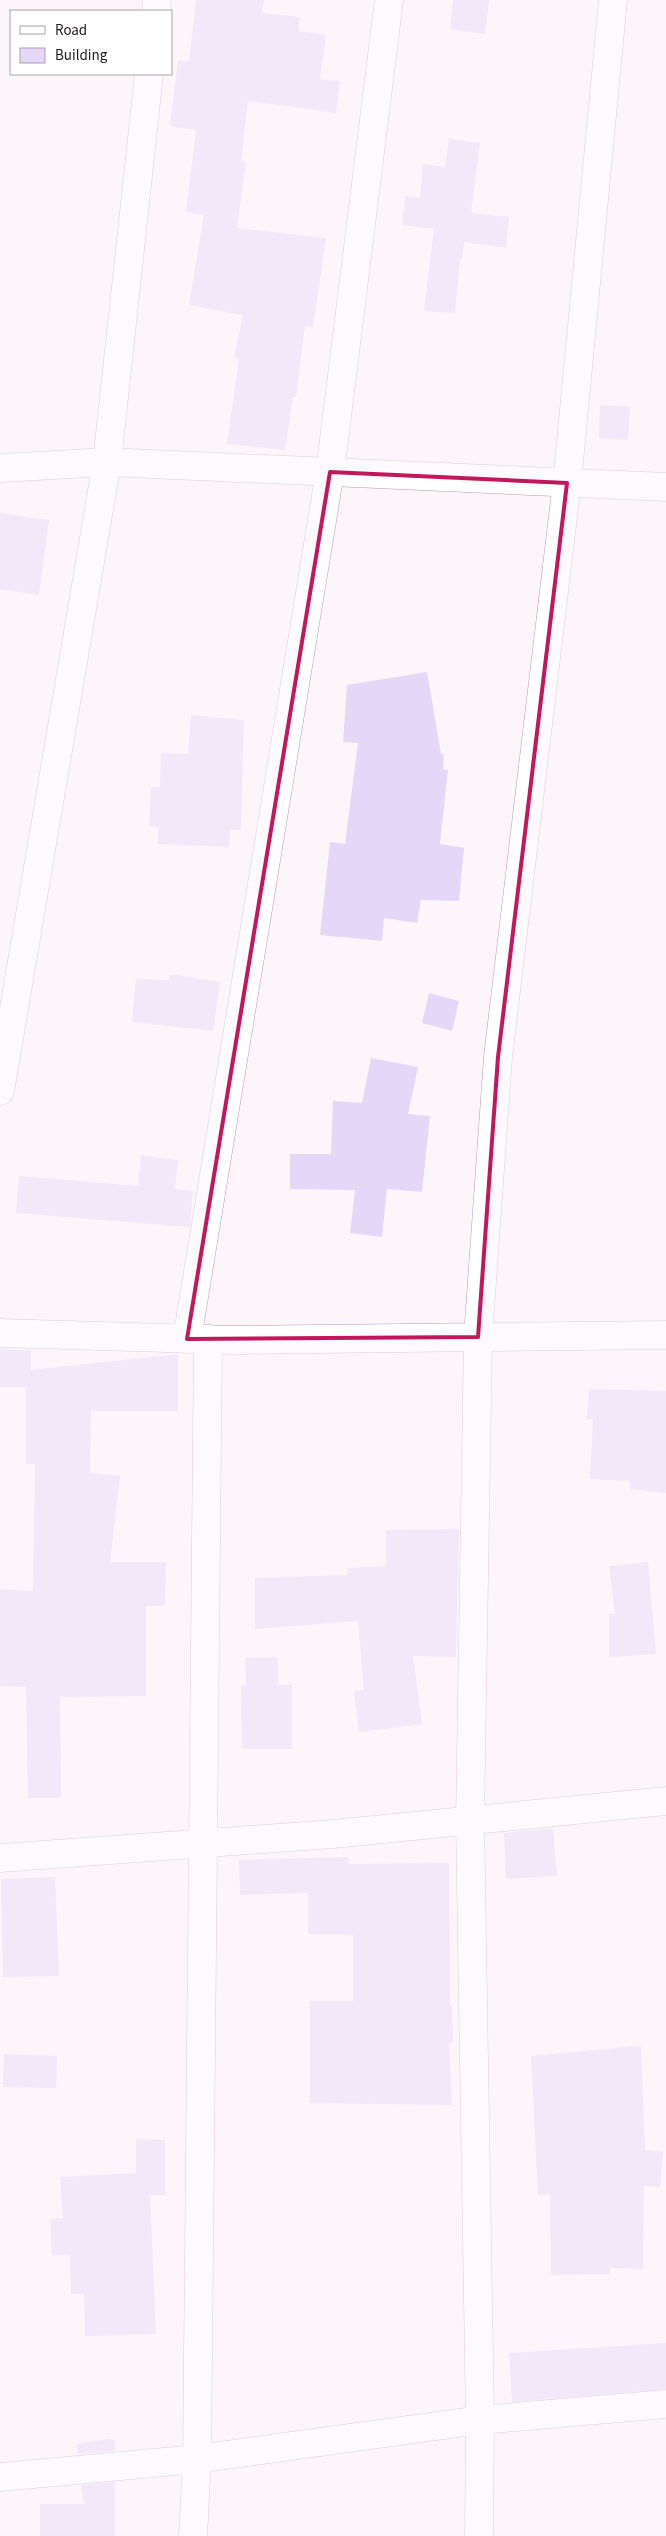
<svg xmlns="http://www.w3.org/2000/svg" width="666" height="2536" font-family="'Source Sans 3',sans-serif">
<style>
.building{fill:#e4d7f8}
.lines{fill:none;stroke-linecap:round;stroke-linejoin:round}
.minor-casing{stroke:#b69ab2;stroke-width:29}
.minor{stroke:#fff;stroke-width:28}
.marked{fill:none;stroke:#c2185b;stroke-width:4;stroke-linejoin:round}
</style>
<rect width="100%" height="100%" fill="#fcf6fb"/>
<g class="building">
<path d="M 196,0 L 264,0 L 262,13 L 300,17 L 298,31 L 326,35 L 320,79 L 340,81 L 336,113 L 248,101 L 241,161 L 246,162 L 237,228 L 326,238 L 313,327 L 305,326 L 296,397 L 293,397 L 285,450 L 227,444 L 239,359 L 234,357 L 243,315 L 189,305 L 204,215 L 186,212 L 196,130 L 170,126 L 178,60 L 189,62 Z"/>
<path d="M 453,0 L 489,0 L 485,34 L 450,29 Z"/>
<path d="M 449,139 L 480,143 L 471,213 L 509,217 L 506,248 L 464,242 L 462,259 L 460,259 L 455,313 L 424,311 L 434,229 L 402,225 L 405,196 L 420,198 L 423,164 L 445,167 Z"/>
<path d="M 600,405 L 630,407 L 628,440 L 599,438 Z"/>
<path d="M 0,513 L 49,520 L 39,595 L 0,589 Z"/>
<path d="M 427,672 L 441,754 L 444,754 L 443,769 L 448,770 L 440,844 L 464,848 L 459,901 L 421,900 L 417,923 L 384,918 L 382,941 L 320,935 L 330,842 L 345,844 L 358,743 L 343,742 L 347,685 Z"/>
<path d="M 191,715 L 244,720 L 241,830 L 230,830 L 229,847 L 158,844 L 158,827 L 149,826 L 151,787 L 160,787 L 161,753 L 188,754 Z"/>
<path d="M 170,974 L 220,982 L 213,1031 L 132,1022 L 136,979 L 169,980 Z"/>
<path d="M 429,993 L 459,1001 L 452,1031 L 422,1023 Z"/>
<path d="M 371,1058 L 418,1067 L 408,1114 L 430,1116 L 422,1192 L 387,1189 L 382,1237 L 350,1233 L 355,1190 L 290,1189 L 290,1154 L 331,1154 L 333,1101 L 362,1103 Z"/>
<path d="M 141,1155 L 178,1160 L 175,1189 L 193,1191 L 190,1227 L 16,1213 L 19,1176 L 138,1186 Z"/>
<path d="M 0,1349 L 31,1350 L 31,1370 L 178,1354 L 178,1411 L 91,1411 L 90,1473 L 120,1476 L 110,1562 L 166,1562 L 165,1606 L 146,1606 L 146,1696 L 60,1697 L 61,1798 L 28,1798 L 26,1687 L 0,1686 L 0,1589 L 33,1591 L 35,1464 L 26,1464 L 26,1387 L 0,1387 Z"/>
<path d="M 589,1389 L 666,1391 L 666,1493 L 629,1489 L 630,1481 L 590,1479 L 593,1419 L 587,1419 Z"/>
<path d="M 459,1529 L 456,1657 L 413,1656 L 422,1724 L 359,1732 L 354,1691 L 364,1690 L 358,1621 L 255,1629 L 255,1578 L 348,1575 L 347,1568 L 386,1566 L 386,1530 Z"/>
<path d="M 648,1562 L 656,1654 L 609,1657 L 609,1614 L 615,1614 L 609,1566 Z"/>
<path d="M 278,1657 L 278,1685 L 292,1685 L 292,1749 L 242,1749 L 241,1686 L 246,1686 L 245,1658 Z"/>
<path d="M 553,1828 L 557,1876 L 506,1879 L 504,1833 Z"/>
<path d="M 348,1857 L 349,1864 L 449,1863 L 450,2006 L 452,2006 L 453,2042 L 449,2043 L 452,2105 L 310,2103 L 310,2001 L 353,2001 L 353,1935 L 308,1934 L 308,1893 L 240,1895 L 239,1860 Z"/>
<path d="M 55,1877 L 59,1976 L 3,1977 L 1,1879 Z"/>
<path d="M 637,2046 L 641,2047 L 645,2150 L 663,2152 L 660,2187 L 644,2186 L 643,2269 L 610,2268 L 610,2274 L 551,2275 L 550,2194 L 538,2196 L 531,2056 Z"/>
<path d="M 4,2054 L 57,2056 L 56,2088 L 3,2087 Z"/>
<path d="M 136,2139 L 165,2140 L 165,2195 L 150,2195 L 156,2334 L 85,2336 L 84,2294 L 71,2294 L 70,2255 L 52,2255 L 50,2219 L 63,2218 L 60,2177 L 136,2173 Z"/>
<path d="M 666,2343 L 666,2389 L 512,2402 L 509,2353 Z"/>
<path d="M 108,2439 L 115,2440 L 115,2451 L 78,2454 L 76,2444 Z"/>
<path d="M 115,2482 L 115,2536 L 40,2536 L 40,2504 L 84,2504 L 81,2485 Z"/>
</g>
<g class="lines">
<g class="minor-casing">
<g id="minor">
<path d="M 156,11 L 157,0"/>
<path d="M 0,468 L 107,462 L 149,74"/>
<path d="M 0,1091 L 107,462 L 666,487"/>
<path d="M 0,1333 L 232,1340 L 666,1335"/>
<path d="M 187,1339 L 330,472 L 389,0"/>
<path d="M 0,1858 L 333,1834 L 666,1801"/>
<path d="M 0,2477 L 197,2459 L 480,2420 L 666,2404"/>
<path d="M 193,2536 L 197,2459 L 208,1339"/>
<path d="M 479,2536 L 480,2420 L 470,1820 L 478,1337 L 498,1057 L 567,483 L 613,0"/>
</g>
</g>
<use href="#minor" class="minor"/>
</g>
<path d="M0 0H666V2536H0ZM 330,472 L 567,483 L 498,1057 L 478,1337 L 187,1339 Z" fill="#fcf6fb" fill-opacity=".55" fill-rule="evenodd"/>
<path class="marked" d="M 330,472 L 567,483 L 498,1057 L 478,1337 L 187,1339 Z"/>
<rect x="10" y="10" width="162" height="65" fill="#ffffff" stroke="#a7a3a6"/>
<rect x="20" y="26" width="25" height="8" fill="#ffffff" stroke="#a7a3a6"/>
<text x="55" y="35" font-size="15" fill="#231821">Road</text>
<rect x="20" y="48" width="25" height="15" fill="#e4d7f8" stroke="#a7a3a6"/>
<text x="55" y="60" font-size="15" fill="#231821">Building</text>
</svg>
